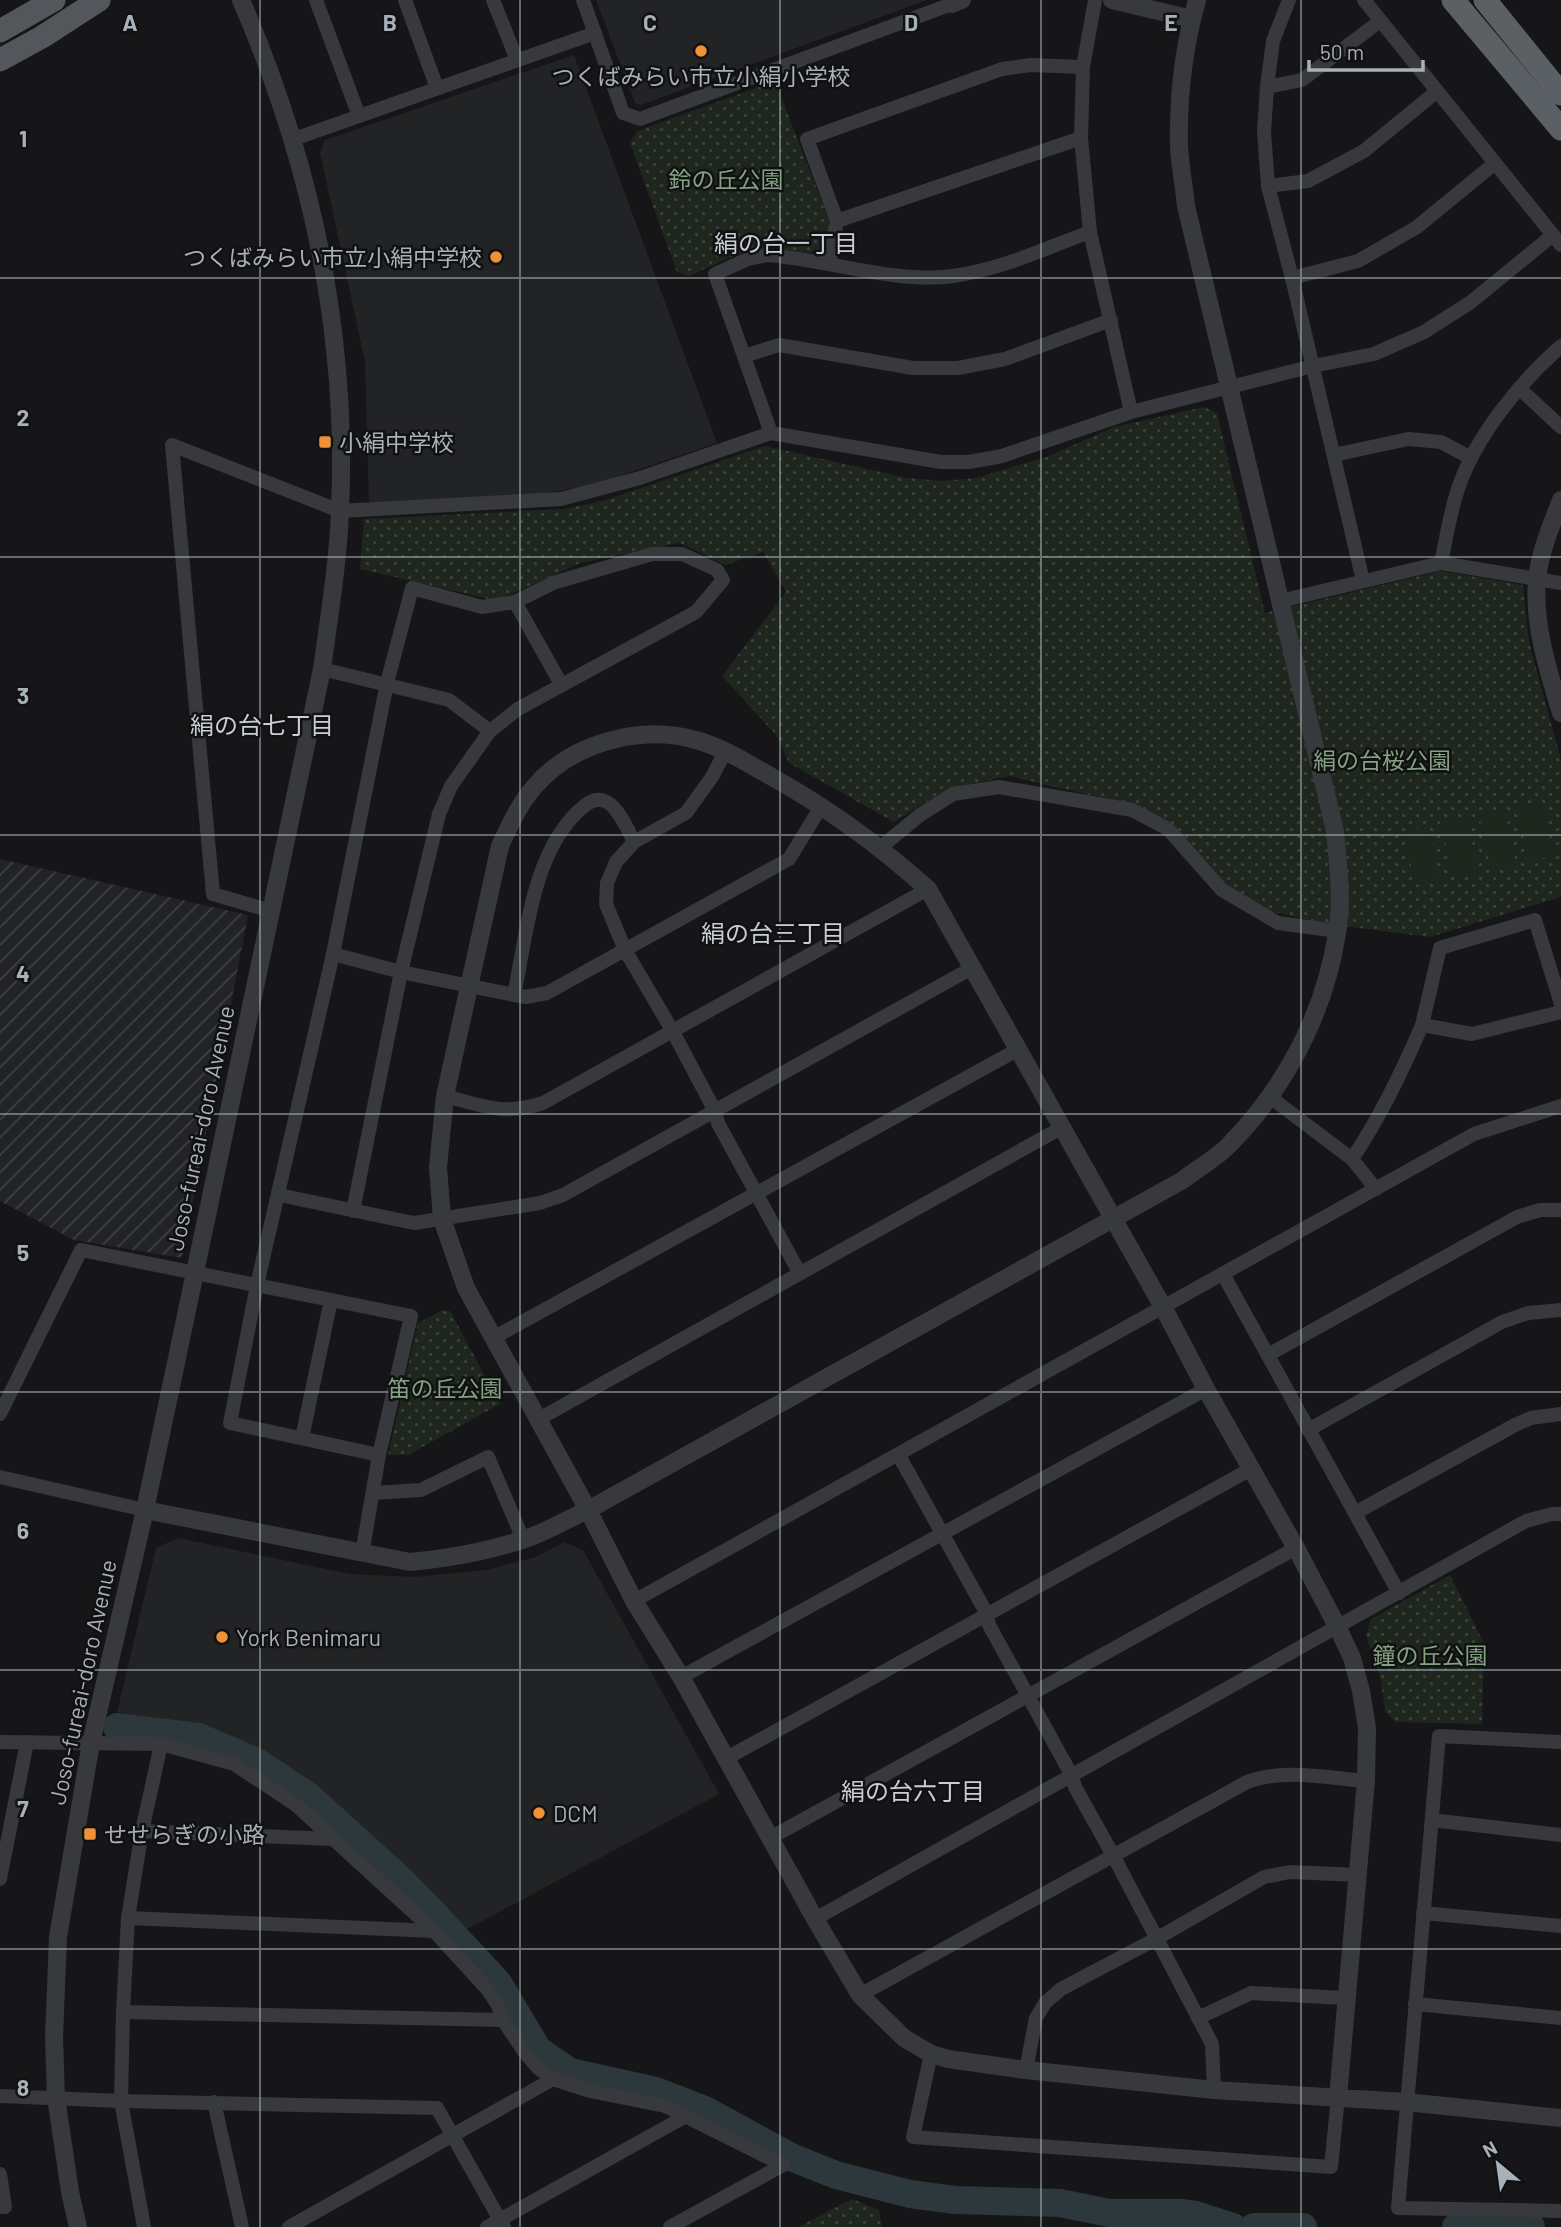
<svg xmlns="http://www.w3.org/2000/svg" width="1561" height="2227" font-family="Barlow,'Noto Sans JP',sans-serif">
<style>
.built{fill:#222325}
.industrial{fill:url(#industrial-furrows)}
.green{fill:url(#green-dots)}
.pitch{fill:#1e261e}
.lines{fill:none;stroke-linecap:round;stroke-linejoin:round}
.river{stroke:#2c383c;stroke-width:28}
.minor{stroke:#37393d;stroke-width:14}
.tertiary{stroke:#37393d;stroke-width:18}
.primary{stroke:#53575c;stroke-width:23}
.trunk{stroke:#5b6065;stroke-width:23}
.grid{fill:none;stroke:#a8b0b8;stroke-width:2;stroke-opacity:0.55}
.poi-dot{fill:#ef9237;stroke:#111113;stroke-width:2.5}
.labels{text-anchor:middle;dominant-baseline:central;stroke-width:5;stroke-linejoin:round;paint-order:stroke}
.poi-label{font-size:23px;fill:#a8b0b8;stroke:#111113;text-anchor:start}
.park-label{font-size:23px;fill:#83a380;stroke:#111113}
.street-label{font-size:23px;fill:#a8b0b8;stroke:#111113}
.neighbourhood-label{font-size:24px;fill:#c9ced4;stroke:#111113}
.grid-label{font-size:23px;text-anchor:middle;font-weight:bold;fill:#a8b0b8;stroke:#111113;stroke-width:5;stroke-linejoin:round;paint-order:stroke}
</style>
<defs>
<pattern id="industrial-furrows" width="10" height="10" patternUnits="userSpaceOnUse" patternTransform="scale(1.75)"><rect width="10" height="10" fill="#222325"/><path d="M-1 1l2-2M0 10L10 0M9 11l2-2" fill="none" stroke="#3f4043"/></pattern>
<pattern id="green-dots" width="8" height="8" patternUnits="userSpaceOnUse" patternTransform="scale(1.75)"><rect width="8" height="8" fill="#1e261e"/><path d="M2 2h.1M6 6h.1" fill="none" stroke="#3c433d" stroke-width="1.8" stroke-linecap="round"/></pattern>
</defs>
<rect width="100%" height="100%" fill="#161618"/>
<g class="built">
<path d="M 596,0 L 927,0 L 641,105 L 635,103 Z"/>
<path d="M 574,55 L 717,443 L 599,483 L 542,494 L 369,503 L 365,362 L 320,152 L 325,140 Z"/>
<path d="M 178,1538 L 350,1574 L 414,1577 L 486,1570 L 536,1557 L 564,1542 L 583,1550 L 719,1794 L 462,1932 L 313,1784 L 278,1762 L 217,1733 L 179,1722 L 117,1712 L 156,1548 Z"/>
</g>
<path class="industrial" d="M 0,859 L 248,915 L 182,1258 L 74,1240 L 0,1201 Z"/>
<g class="green">
<path d="M 775,81 L 830,223 L 825,249 C 809,258 780,246 761,249 C 735,253 712,266 689,276 L 677,272 L 630,143 L 637,131 Z"/>
<path d="M 1204,407 L 1217,413 L 1265,613 L 1441,571 L 1523,585 L 1529,642 L 1561,760 L 1561,897 L 1430,937 L 1327,924 L 1270,911 L 1227,886 L 1133,805 L 1009,776 L 947,789 L 894,822 L 789,763 L 777,736 L 722,676 L 786,592 L 763,552 L 725,565 L 680,543 L 580,563 L 503,598 L 489,599 L 360,569 L 364,519 L 564,509 L 606,500 L 765,446 L 907,478 L 943,481 L 975,478 L 1049,456 L 1114,427 Z"/>
<path d="M 443,1310 L 450,1311 L 500,1404 L 408,1455 L 388,1455 L 418,1323 Z"/>
<path d="M 1450,1575 L 1484,1643 L 1482,1724 L 1395,1722 L 1385,1711 L 1381,1679 L 1366,1636 L 1371,1619 Z"/>
<path d="M 852,2199 L 879,2210 L 882,2227 L 798,2227 Z"/>
</g>
<g class="pitch">
<path d="M 1543,802 L 1554,856 L 1529,861 L 1517,808 Z"/>
<path d="M 1505,810 L 1516,864 L 1491,869 L 1479,816 Z"/>
<path d="M 1467,818 L 1478,872 L 1453,877 L 1441,824 Z"/>
<path d="M 1429,826 L 1440,880 L 1415,885 L 1404,832 Z"/>
</g>
<g class="lines">
<g class="river">
<path d="M 117,1727 L 199,1737 L 257,1762 L 308,1796 L 402,1881 L 436,1916 L 498,1983 L 538,2050 L 570,2072 L 656,2091 L 705,2110 L 793,2158 L 836,2175 L 910,2194 L 955,2200 L 1060,2203 L 1109,2213 L 1181,2213 L 1196,2215 L 1233,2227"/>
<path d="M 1254,2227 L 1303,2227"/>
<path d="M 1456,2227 L 1488,2225 L 1531,2227"/>
</g>
<g class="minor">
<path d="M 316,0 L 359,116"/>
<path d="M 405,0 L 437,88"/>
<path d="M 493,0 L 517,60"/>
<path d="M 583,0 L 623,113 L 640,119 L 952,4 L 951,0"/>
<path d="M 1095,0 L 1083,67 L 1081,138 L 1090,232 L 1131,412"/>
<path d="M 1289,0 L 1273,41 L 1267,87 L 1264,132 L 1268,186 L 1292,278 L 1363,581"/>
<path d="M 1364,0 L 1561,245"/>
<path d="M 1267,87 L 1302,80 L 1380,21"/>
<path d="M 294,139 L 595,33"/>
<path d="M 1268,186 L 1308,181 L 1364,151 L 1436,92"/>
<path d="M 837,221 L 1081,138"/>
<path d="M 829,264 L 837,221 L 807,139 L 1002,69 L 1030,65 L 1083,67"/>
<path d="M 1292,278 L 1358,261 L 1417,227 L 1495,163"/>
<path d="M 744,356 L 779,345 L 913,368 L 958,368 L 1005,359 L 1111,320"/>
<path d="M 1519,388 L 1561,427"/>
<path d="M 771,433 L 715,274 L 748,259 L 767,255 C 824,259 897,284 953,276 C 1000,270 1046,248 1090,232"/>
<path d="M 1334,455 L 1408,439 L 1441,442 L 1471,458"/>
<path d="M 1441,563 C 1446,539 1450,513 1458,489 C 1475,437 1520,382 1561,346"/>
<path d="M 1280,601 L 1441,563 L 1561,583"/>
<path d="M 515,602 L 561,684"/>
<path d="M 322,669 L 449,700 L 490,731"/>
<path d="M 726,750 L 712,777 L 686,813 L 634,842 L 616,862 L 607,883 L 606,904 L 625,950 L 672,1030 L 715,1111 L 718,1123 L 799,1272"/>
<path d="M 881,847 L 920,815 L 953,794 L 999,787 L 1132,810 L 1168,829 L 1222,890 L 1278,923 L 1338,931"/>
<path d="M 271,911 L 213,894 L 172,445 L 340,511 L 561,499 L 640,478 L 771,433 L 941,462 L 969,462 L 1002,456 L 1131,412 L 1313,366 L 1374,354 L 1424,332 L 1471,302 L 1553,235"/>
<path d="M 333,954 L 401,972 L 514,995 L 526,997 L 547,993 L 789,859 L 822,805"/>
<path d="M 514,995 C 527,934 532,850 583,807 C 590,801 598,797 607,802 C 619,809 628,830 634,842"/>
<path d="M 1422,1025 L 1440,948 L 1535,920 L 1561,1004"/>
<path d="M 445,1096 C 484,1106 504,1116 543,1103 L 928,889"/>
<path d="M 1270,1097 L 1352,1159 L 1376,1189"/>
<path d="M 1352,1159 C 1381,1116 1402,1072 1422,1025 L 1472,1034 L 1561,1012"/>
<path d="M 279,1195 L 414,1223 L 540,1203 L 563,1195 L 972,968"/>
<path d="M 353,1211 L 401,972 L 439,814 L 451,786 L 490,731 L 518,709 L 696,612 L 723,580 L 717,570 L 682,554 L 652,554 L 553,583 L 515,602 L 482,607 L 412,588 L 387,683 L 333,954 L 257,1285 L 230,1423 L 379,1455"/>
<path d="M 1223,1274 L 1399,1593"/>
<path d="M 493,1338 L 1019,1049"/>
<path d="M 1268,1355 L 1517,1217 L 1540,1210 L 1561,1210"/>
<path d="M 0,1414 L 81,1250 L 411,1316 L 379,1455 L 362,1554"/>
<path d="M 537,1420 L 1061,1128"/>
<path d="M 1308,1430 L 1502,1322 L 1528,1313 L 1561,1310"/>
<path d="M 302,1438 L 331,1300"/>
<path d="M 898,1454 L 987,1614 L 989,1625 L 1072,1776 L 1075,1787 L 1114,1857 L 1212,2044 L 1214,2090"/>
<path d="M 0,1477 L 145,1510"/>
<path d="M 373,1493 L 421,1490 L 488,1457 L 523,1539"/>
<path d="M 1355,1513 L 1515,1425 L 1531,1418 L 1561,1414"/>
<path d="M 634,1601 L 1474,1134 L 1561,1106"/>
<path d="M 681,1677 L 1206,1389"/>
<path d="M 0,1742 L 161,1744 L 234,1764 L 296,1805 L 434,1931 L 488,1990 L 498,2005 L 503,2020 L 525,2053 L 538,2068 L 553,2079 L 590,2091 L 665,2106 L 783,2165"/>
<path d="M 1561,1742 L 1439,1736 L 1398,2208 L 1561,2211"/>
<path d="M 727,1758 L 1251,1469"/>
<path d="M 1432,1820 L 1561,1835"/>
<path d="M 142,1831 L 333,1839"/>
<path d="M 770,1838 L 1296,1548"/>
<path d="M 0,1879 L 27,1742"/>
<path d="M 1423,1913 L 1561,1926"/>
<path d="M 128,1918 L 434,1931"/>
<path d="M 815,1919 L 1526,1521 L 1552,1514 L 1561,1514"/>
<path d="M 860,1995 L 1247,1782 C 1285,1768 1327,1778 1366,1781"/>
<path d="M 1415,2004 L 1561,2018"/>
<path d="M 123,2012 L 503,2020"/>
<path d="M 1198,2018 L 1251,1993 L 1345,1998"/>
<path d="M 931,2054 L 913,2137 L 1331,2167 L 1338,2097"/>
<path d="M 1026,2070 L 1036,2018 L 1045,2003 L 1061,1989 L 1156,1939 L 1264,1877 L 1290,1872 L 1358,1875"/>
<path d="M 0,2096 L 121,2101 L 437,2108 L 504,2227"/>
<path d="M 214,2102 L 242,2227"/>
<path d="M 0,2174 L 5,2207 L 0,2207"/>
<path d="M 144,2227 L 121,2101 L 123,2012 L 128,1918 L 142,1831 L 161,1744"/>
<path d="M 289,2227 L 553,2079"/>
<path d="M 487,2227 L 686,2116"/>
<path d="M 670,2227 L 783,2165"/>
</g>
<g class="tertiary">
<path d="M 1112,0 L 1192,19"/>
<path d="M 952,4 L 962,0"/>
<path d="M 1561,500 C 1551,526 1540,552 1537,579 C 1533,624 1548,670 1561,713"/>
<path d="M 145,1510 L 410,1562 C 452,1558 493,1551 533,1536 C 552,1529 570,1518 588,1510 L 1183,1180 C 1198,1168 1217,1158 1230,1144 C 1286,1087 1325,1012 1337,933 C 1343,900 1338,865 1335,831 L 1186,206 C 1184,186 1180,166 1179,146 C 1178,98 1184,46 1197,0"/>
<path d="M 1338,2097 L 1366,1781 L 1367,1728 L 1361,1691 L 1352,1658 L 1338,1628 L 1296,1548 L 1206,1389 L 1163,1307 L 928,889 C 877,844 831,810 772,777 C 747,763 724,748 696,740 C 641,724 572,743 535,786 C 519,804 510,825 500,846 L 445,1096 L 438,1167 L 442,1219 L 466,1288 L 588,1510 L 634,1601 L 681,1677 L 815,1919 L 860,1995 L 904,2038 L 931,2054 L 948,2059 L 1026,2070 L 1214,2090 L 1406,2102 L 1561,2118"/>
<path d="M 78,2227 L 70,2192 L 56,2097 L 54,2038 L 58,1937 L 91,1743 L 145,1510 L 322,669 C 329,617 338,564 340,511 C 348,334 311,162 241,0"/>
</g>
<g class="primary">
<path d="M 0,31 L 54,0"/>
<path d="M 0,60 L 42,37 L 99,0"/>
</g>
<g class="trunk">
<path d="M 1453,0 L 1561,129"/>
<path d="M 1485,0 L 1561,94"/>
</g>
</g>
<path class="grid" d="M 260,0 L 260,2227M 520,0 L 520,2227M 780,0 L 780,2227M 1041,0 L 1041,2227M 1301,0 L 1301,2227M 0,278 L 1561,278M 0,557 L 1561,557M 0,835 L 1561,835M 0,1114 L 1561,1114M 0,1392 L 1561,1392M 0,1670 L 1561,1670M 0,1949 L 1561,1949"/>
<g class="poi-dot">
<circle cx="701" cy="51" r="7"/>
<circle cx="496" cy="257" r="7"/>
<rect x="318" y="435" width="14" height="14" rx="3.5"/>
<circle cx="222" cy="1637" r="7"/>
<circle cx="539" cy="1813" r="7"/>
<rect x="83" y="1827" width="14" height="14" rx="3.5"/>
</g>
<g class="labels">
<g class="poi-label">
<text x="701" y="76" text-anchor="middle">つくばみらい市立小絹小学校</text>
<text x="482" y="257" text-anchor="end">つくばみらい市立小絹中学校</text>
<text x="339" y="442">小絹中学校</text>
<text x="236" y="1637">York Benimaru</text>
<text x="553" y="1813">DCM</text>
<text x="104" y="1834">せせらぎの小路</text>
</g>
<g class="park-label">
<text x="726" y="179">鈴の丘公園</text>
<text x="1382" y="760">絹の台桜公園</text>
<text x="445" y="1388">笛の丘公園</text>
<text x="1430" y="1655">鐘の丘公園</text>
</g>
<g class="street-label">
<text transform="translate(200 1128) rotate(-78)">Joso-fureai-doro Avenue</text>
<text transform="translate(82 1682) rotate(-78)">Joso-fureai-doro Avenue</text>
</g>
<g class="neighbourhood-label">
<text x="786" y="242">絹の台一丁目</text>
<text x="262" y="724">絹の台七丁目</text>
<text x="773" y="932">絹の台三丁目</text>
<text x="913" y="1790">絹の台六丁目</text>
</g>
</g>
<g class="grid-label">
<text x="130" y="31">A</text>
<text x="390" y="31">B</text>
<text x="650" y="31">C</text>
<text x="911" y="31">D</text>
<text x="1171" y="31">E</text>
<text x="23" y="147">1</text>
<text x="23" y="426">2</text>
<text x="23" y="704">3</text>
<text x="23" y="982">4</text>
<text x="23" y="1261">5</text>
<text x="23" y="1539">6</text>
<text x="23" y="1817">7</text>
<text x="23" y="2096">8</text>
</g>
<g transform="translate(1498 2164) rotate(331)" stroke="#111113" stroke-width="5" paint-order="stroke">
<path d="M0-5L12 26L0 18L-12 26Z" fill="#a8b0b8"/>
<text y="-10" font-size="19" font-weight="bold" text-anchor="middle" fill="#a8b0b8">N</text>
</g>
<path d="M1309 60v10h114v-10" fill="none" stroke="#a8b0b8" stroke-width="3.5"/>
<text x="1320" y="60" font-size="21" fill="#a8b0b8" stroke="#111113" stroke-width="5" paint-order="stroke">50 m</text>
</svg>
